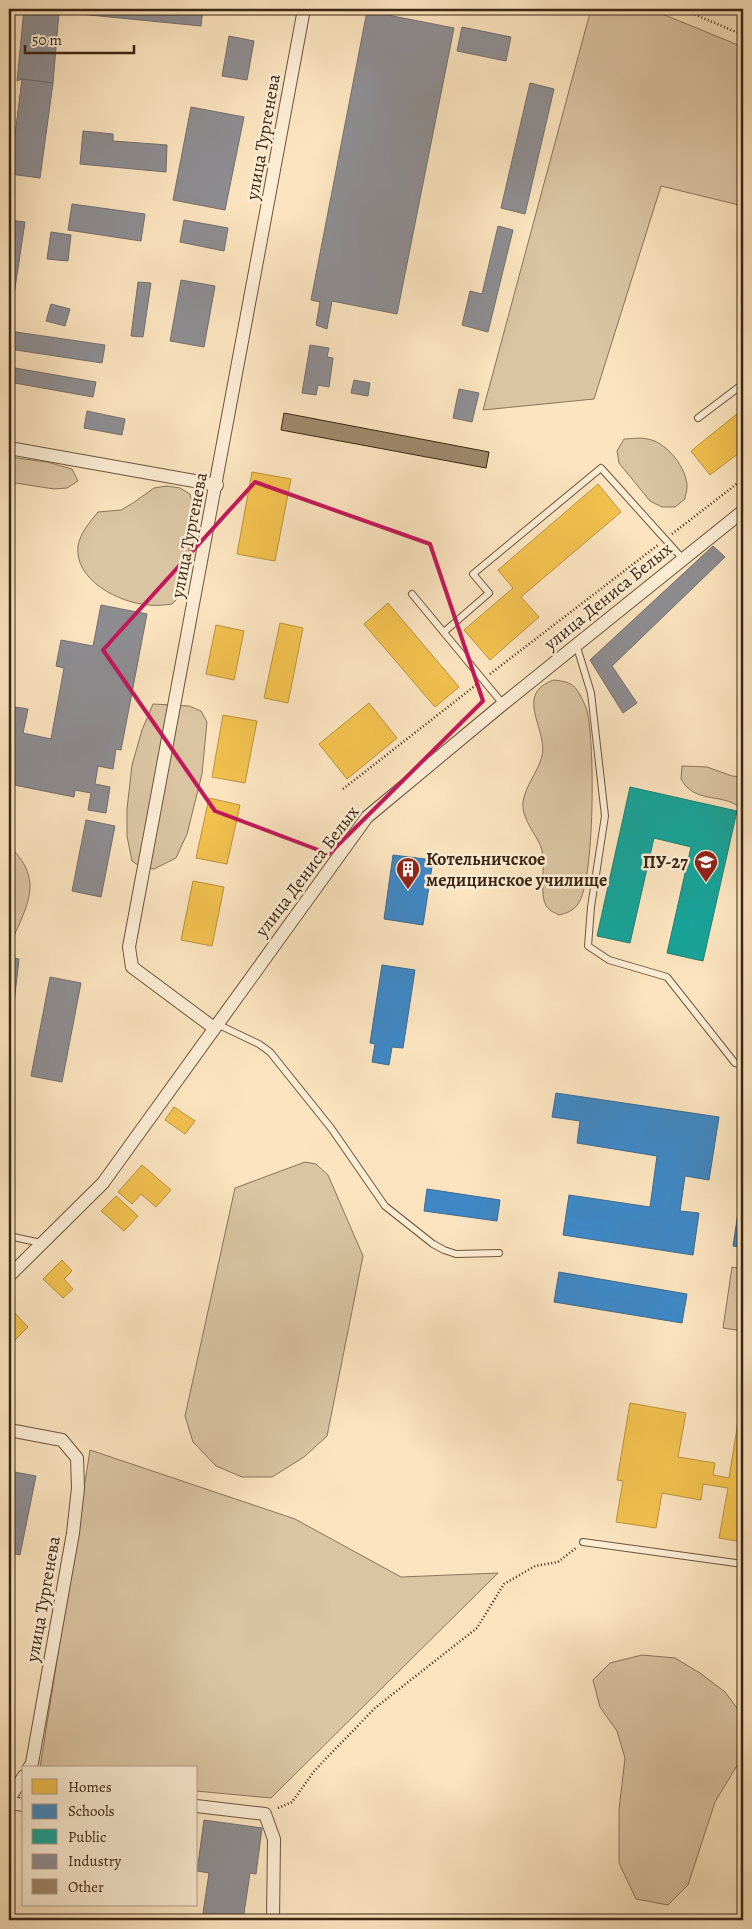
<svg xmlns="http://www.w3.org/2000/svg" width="752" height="1929" font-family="Alegreya,serif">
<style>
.green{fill:#dac4a2;stroke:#8a745a}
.homes{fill:#f2c14e;stroke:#bb923c}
.schools{fill:#3f88c5;stroke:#3e6a8f}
.public{fill:#17a398;stroke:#227d70}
.industry{fill:#8d8d92;stroke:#746e6c}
.building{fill:#9f886c;stroke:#3b2512}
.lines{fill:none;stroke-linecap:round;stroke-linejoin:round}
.service-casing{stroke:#6b553d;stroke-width:8}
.minor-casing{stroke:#6b553d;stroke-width:14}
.path{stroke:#3b2512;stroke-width:2.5;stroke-dasharray:1 2.5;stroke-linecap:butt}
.service{stroke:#fcedd5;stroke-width:6}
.minor{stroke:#fcedd5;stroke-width:12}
.marked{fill:none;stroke:#c2185b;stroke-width:4;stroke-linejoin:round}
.labels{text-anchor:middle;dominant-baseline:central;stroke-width:5;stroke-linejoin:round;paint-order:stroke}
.street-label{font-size:18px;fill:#3b2512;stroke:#fcedd5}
.poi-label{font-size:18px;font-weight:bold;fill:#3b2512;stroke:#fcedd5;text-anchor:start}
</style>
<rect width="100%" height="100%" fill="#fbe4bf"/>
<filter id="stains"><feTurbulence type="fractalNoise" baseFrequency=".004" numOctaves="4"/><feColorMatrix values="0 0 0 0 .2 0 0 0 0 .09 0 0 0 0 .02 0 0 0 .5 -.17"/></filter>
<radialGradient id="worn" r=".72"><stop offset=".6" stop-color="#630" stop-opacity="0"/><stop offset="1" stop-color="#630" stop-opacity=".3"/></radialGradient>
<g class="green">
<path d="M 591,9 L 650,9 L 743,47 L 743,206 L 661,186 L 594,399 L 483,410 Z"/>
<path d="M 624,439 C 631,439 640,437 647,439 C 666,441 688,469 687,488 C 687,491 685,496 685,499 L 675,507 L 662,507 L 650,501 L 619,463 L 617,451 Z"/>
<path d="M 9,457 L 47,462 L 72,469 L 78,481 L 67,488 L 54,489 L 9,482 Z"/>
<path d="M 167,486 L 180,488 L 190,494 L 193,506 L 186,583 L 181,595 L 172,604 C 164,605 156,606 149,605 C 119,603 74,580 78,546 C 80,533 90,522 98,512 L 121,510 L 133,503 L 154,488 Z"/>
<path d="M 554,680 C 562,681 572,682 577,690 C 581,696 585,704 587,711 C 595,741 595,881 578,904 C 573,911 567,913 559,915 C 556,913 551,912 549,909 C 537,900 547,864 541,847 C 536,834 521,818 523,802 C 525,786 538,772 542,756 C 548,729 513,694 554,680 Z"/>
<path d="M 153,704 L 189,706 L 201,711 L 207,722 L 202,774 L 187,834 L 176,858 L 154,869 L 142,868 L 132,861 L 127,836 L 127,809 L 132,765 L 142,730 Z"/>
<path d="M 682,766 L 707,767 L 732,776 L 743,777 L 743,810 C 727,794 703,802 688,788 C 685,786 683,782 681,779 Z"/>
<path d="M 9,846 C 43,878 29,902 13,938 L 9,940 Z"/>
<path d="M 305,1162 L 316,1164 L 328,1175 L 363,1256 L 327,1436 L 304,1457 L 272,1477 L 242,1477 L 216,1466 L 193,1442 L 185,1416 L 235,1188 Z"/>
<path d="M 732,1267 L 743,1269 L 743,1331 L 723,1328 Z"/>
<path d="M 90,1450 L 295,1519 L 401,1577 L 498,1573 L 271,1798 L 196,1791 L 196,1768 L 40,1768 Z"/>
<path d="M 642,1655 L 675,1658 L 700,1673 L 725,1692 L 743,1716 L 741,1759 L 715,1802 L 688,1885 L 668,1905 L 636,1899 L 619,1863 L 619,1810 L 625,1758 L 617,1731 L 600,1707 L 593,1680 L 610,1663 Z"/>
</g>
<g class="homes">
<path d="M 743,409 L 743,450 L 710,475 L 691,451 Z"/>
<path d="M 252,472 L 291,479 L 275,561 L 237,554 Z"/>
<path d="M 598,484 L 621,512 L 521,597 L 539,617 L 490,660 L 464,630 L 513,588 L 498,570 Z"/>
<path d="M 388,603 L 459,687 L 435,707 L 364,624 Z"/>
<path d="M 280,623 L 303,628 L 288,703 L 264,698 Z"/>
<path d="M 216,625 L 244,631 L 234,680 L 206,674 Z"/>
<path d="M 369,703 L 397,738 L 347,779 L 319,744 Z"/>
<path d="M 223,715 L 257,721 L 245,783 L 212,777 Z"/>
<path d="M 209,798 L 240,805 L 227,864 L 196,858 Z"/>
<path d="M 193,881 L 224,887 L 212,946 L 181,940 Z"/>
<path d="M 174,1107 L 195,1121 L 185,1134 L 165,1120 Z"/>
<path d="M 142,1165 L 171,1190 L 156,1207 L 141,1194 L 132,1204 L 118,1192 Z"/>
<path d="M 116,1196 L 138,1216 L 124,1231 L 101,1211 Z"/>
<path d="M 62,1260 L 72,1271 L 64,1279 L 73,1289 L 63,1298 L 43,1279 Z"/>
<path d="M 9,1307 L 28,1327 L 11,1344 L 9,1341 Z"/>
<path d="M 743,1391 L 743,1542 L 719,1538 L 728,1488 L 703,1484 L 701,1500 L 662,1493 L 656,1528 L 616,1522 L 623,1481 L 617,1480 L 630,1403 L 686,1413 L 678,1457 L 715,1463 L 713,1475 L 729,1478 Z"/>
</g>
<g class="schools">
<path d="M 393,855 L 433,860 L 423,925 L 384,919 Z"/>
<path d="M 382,965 L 415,970 L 403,1048 L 392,1047 L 389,1065 L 372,1062 L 375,1044 L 370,1043 Z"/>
<path d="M 556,1093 L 719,1117 L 709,1180 L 685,1176 L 680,1211 L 699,1213 L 693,1255 L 563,1235 L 569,1195 L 650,1207 L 657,1156 L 577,1143 L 580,1121 L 552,1117 Z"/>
<path d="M 427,1189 L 500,1200 L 497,1221 L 424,1211 Z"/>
<path d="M 741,1193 L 743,1193 L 743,1248 L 733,1246 Z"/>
<path d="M 559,1272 L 687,1294 L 682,1323 L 554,1302 Z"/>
</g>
<path class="public" d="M 630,787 L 737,811 L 703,961 L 667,953 L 691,847 L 654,838 L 630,943 L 597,936 Z"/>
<g class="industry">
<path d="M 24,9 L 203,9 L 201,26 L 59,12 L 53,83 L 22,79 L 17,81 Z"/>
<path d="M 367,11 L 454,28 L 397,314 L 332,301 L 327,329 L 316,325 L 320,302 L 311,300 Z"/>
<path d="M 462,27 L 511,37 L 506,61 L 457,51 Z"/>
<path d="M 229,36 L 254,41 L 247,80 L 222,76 Z"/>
<path d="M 22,79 L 53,83 L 40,178 L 10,174 Z"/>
<path d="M 530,83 L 554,89 L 525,214 L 501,208 Z"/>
<path d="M 191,107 L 244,117 L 225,210 L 173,200 Z"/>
<path d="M 83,131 L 113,134 L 113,141 L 167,145 L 166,172 L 80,164 Z"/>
<path d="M 72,204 L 145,214 L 141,241 L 68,230 Z"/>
<path d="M 9,220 L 25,222 L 10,321 L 9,320 Z"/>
<path d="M 184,220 L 228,228 L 224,251 L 180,242 Z"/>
<path d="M 498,226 L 513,230 L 488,332 L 462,325 L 470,291 L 482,294 Z"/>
<path d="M 51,232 L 71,235 L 68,261 L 47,259 Z"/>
<path d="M 181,280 L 215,286 L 204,347 L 170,341 Z"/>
<path d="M 138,282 L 151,283 L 143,337 L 131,336 Z"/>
<path d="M 51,304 L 70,309 L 65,326 L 46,321 Z"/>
<path d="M 9,331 L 105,345 L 102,363 L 9,349 Z"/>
<path d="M 310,345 L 329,348 L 327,357 L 333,358 L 329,387 L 318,385 L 316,395 L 302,393 Z"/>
<path d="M 9,367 L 96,382 L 93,397 L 9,382 Z"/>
<path d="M 354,380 L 370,383 L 368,396 L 351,393 Z"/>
<path d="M 459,389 L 479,393 L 472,422 L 453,418 Z"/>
<path d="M 87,411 L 125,419 L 122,435 L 84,428 Z"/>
<path d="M 713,546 L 725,557 L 612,666 L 637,703 L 623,713 L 590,660 Z"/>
<path d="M 101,605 L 147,614 L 121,750 L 116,749 L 113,769 L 98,766 L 95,784 L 110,787 L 106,813 L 88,810 L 91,793 L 75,790 L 74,797 L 9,784 L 9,706 L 28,709 L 23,733 L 51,739 L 64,668 L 56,666 L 61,640 L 93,646 Z"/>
<path d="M 86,820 L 115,826 L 101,897 L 72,891 Z"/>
<path d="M 9,957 L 19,959 L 10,1040 L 9,1040 Z"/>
<path d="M 50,977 L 81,983 L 62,1082 L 31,1076 Z"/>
<path d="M 9,1471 L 36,1476 L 20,1555 L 9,1553 Z"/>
<path d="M 204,1820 L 262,1828 L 256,1874 L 250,1873 L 243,1920 L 202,1920 L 209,1873 L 197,1871 Z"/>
</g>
<path class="building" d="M 284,413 L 489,452 L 486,468 L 281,430 Z"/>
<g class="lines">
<g class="service-casing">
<g id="service">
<path d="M 698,418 L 743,384"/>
<path d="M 412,594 L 503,704"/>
<path d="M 444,632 L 489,593 L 473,574 L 601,468 L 682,558"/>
<path d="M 576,644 L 591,693 L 605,816 L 591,907 L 588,946 L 609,960 L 667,977 L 735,1063 L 743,1065"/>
<path d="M 217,1024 L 259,1044 L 270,1052 L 331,1128 L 385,1206 L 433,1244 L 444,1250 L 456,1254 L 499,1253"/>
<path d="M 9,1236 L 41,1243"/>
<path d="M 583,1542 L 743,1564"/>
</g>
</g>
<g class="minor-casing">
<g id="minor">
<path d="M 9,448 L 217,485"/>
<path d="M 214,1028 L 132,967 L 129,947 L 304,9"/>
<path d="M 9,1276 L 103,1183 L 367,817 L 503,704 L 743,511"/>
<path d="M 9,1430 L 62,1440 L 77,1458 L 78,1488 L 73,1533 L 32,1763 L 29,1768"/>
<path d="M 9,1799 L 24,1776"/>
<path d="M 9,1803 L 24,1805"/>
<path d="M 196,1806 L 265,1814 L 274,1839 L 273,1920"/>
</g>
</g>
<g class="path">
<path d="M 682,9 L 743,35"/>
<path d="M 672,534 L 743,479"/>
<path d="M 490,674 L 658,545"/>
<path d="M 343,789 L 476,685"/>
<path d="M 278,1808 L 292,1802 L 315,1770 L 375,1708 L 477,1628 L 504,1584 L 535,1566 L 558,1562 L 576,1548"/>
</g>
<use href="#service" class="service"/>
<use href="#minor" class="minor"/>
</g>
<path class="marked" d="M 255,482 L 430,544 L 483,701 L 329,854 L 215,811 L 103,650 Z"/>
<defs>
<g id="university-pin" transform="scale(1.25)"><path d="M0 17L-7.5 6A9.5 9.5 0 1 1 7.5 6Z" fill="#8f2418" stroke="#fcedd5"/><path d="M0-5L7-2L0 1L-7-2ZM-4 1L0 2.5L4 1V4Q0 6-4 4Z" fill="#fff"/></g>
<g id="building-pin" transform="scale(1.25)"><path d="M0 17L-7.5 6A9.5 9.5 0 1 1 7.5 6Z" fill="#8f2418" stroke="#fcedd5"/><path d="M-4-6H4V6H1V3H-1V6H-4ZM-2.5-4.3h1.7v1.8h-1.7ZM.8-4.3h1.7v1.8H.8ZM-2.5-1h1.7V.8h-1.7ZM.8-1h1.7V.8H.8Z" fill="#fff"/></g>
</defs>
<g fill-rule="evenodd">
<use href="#university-pin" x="706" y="862"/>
<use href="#building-pin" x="408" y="869"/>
</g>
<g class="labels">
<g class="street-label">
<text transform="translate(263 137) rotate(-80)">улица Тургенева</text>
<text transform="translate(189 535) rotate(-79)">улица Тургенева</text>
<text transform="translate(608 596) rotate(-39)">улица Дениса Белых</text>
<text transform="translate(307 871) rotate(-53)">улица Дениса Белых</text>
<text transform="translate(43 1599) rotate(-80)">улица Тургенева</text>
</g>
<g class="poi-label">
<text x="426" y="859">Котельничское<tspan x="426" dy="21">медицинское училище</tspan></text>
<text x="688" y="862" text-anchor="end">ПУ-27</text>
</g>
</g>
<rect width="752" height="1929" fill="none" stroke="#fbe4bf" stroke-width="30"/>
<rect x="10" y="10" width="732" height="1909" fill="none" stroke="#3b2512" stroke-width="2.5"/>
<rect x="15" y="15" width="722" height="1899" fill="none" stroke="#3b2512"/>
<rect x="22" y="1766" width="175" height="140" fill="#fcedd5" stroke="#af9d87"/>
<rect x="32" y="1779" width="25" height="15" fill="#f2c14e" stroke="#af9d87"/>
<text x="68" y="1792" font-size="15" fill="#3b2512">Homes</text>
<rect x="32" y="1804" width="25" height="15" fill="#3f88c5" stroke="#af9d87"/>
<text x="68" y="1816" font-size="15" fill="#3b2512">Schools</text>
<rect x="32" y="1829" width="25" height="15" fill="#17a398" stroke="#af9d87"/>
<text x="68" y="1842" font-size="15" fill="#3b2512">Public</text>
<rect x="32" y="1854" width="25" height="15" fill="#8d8d92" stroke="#af9d87"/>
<text x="68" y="1866" font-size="15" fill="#3b2512">Industry</text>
<rect x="32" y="1879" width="25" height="15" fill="#9f886c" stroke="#af9d87"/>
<text x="68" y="1892" font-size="15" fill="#3b2512">Other</text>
<path d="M25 45v8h109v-8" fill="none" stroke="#3b2512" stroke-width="2.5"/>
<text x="32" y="45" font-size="15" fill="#3b2512" stroke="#fcedd5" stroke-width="4" paint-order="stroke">50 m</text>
<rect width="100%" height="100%" filter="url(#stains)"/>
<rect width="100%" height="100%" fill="url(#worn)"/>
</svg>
